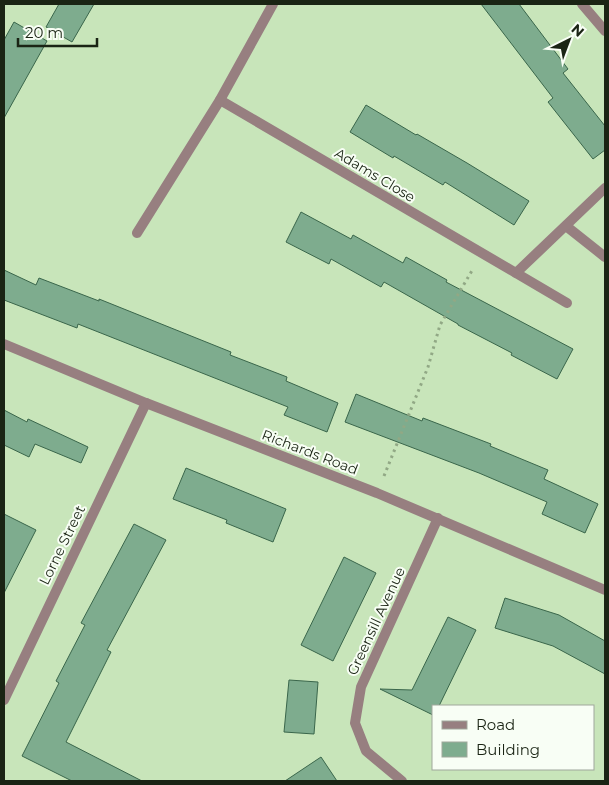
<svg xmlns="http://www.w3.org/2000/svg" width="609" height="785" font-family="Montserrat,sans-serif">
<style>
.building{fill:#7eac8e;stroke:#3a664b}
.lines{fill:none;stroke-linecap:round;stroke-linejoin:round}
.path{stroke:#91a885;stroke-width:3;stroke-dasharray:2.5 4;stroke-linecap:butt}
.lane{stroke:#977f80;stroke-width:10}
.street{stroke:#977f80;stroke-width:10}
.labels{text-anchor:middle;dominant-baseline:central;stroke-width:4;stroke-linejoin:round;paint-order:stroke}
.street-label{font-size:14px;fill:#1a2414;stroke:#f8fef5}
</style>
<rect width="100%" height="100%" fill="#c8e5ba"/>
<g class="building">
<path d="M 59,4 L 94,4 L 72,42 L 46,27 Z"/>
<path d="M 481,4 L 519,4 L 568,69 L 563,73 L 605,126 L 605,150 L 593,159 L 548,102 L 553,98 Z"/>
<path d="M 14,22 L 47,41 L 4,118 L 4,40 Z"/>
<path d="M 366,105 L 416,135 L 417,134 L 467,163 L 529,201 L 514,225 L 445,182 L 443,185 L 394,156 L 393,158 L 350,132 Z"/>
<path d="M 301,212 L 351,239 L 353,235 L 403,263 L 406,257 L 447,280 L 446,282 L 573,349 L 557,379 L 511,355 L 512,353 L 458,325 L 458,324 L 384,282 L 381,287 L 331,259 L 329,264 L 286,242 Z"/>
<path d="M 4,270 L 36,285 L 39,278 L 99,301 L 99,299 L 231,352 L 230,355 L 287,377 L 286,381 L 338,403 L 327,432 L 284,415 L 288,407 L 78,324 L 77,328 L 4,300 Z"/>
<path d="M 356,394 L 422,421 L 423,418 L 491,444 L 490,446 L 548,470 L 544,479 L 598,504 L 585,533 L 542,514 L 547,502 L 479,473 L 345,422 Z"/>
<path d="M 4,410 L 27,422 L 28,419 L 88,447 L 81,463 L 35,444 L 29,457 L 4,445 Z"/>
<path d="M 186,468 L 286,509 L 273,542 L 226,523 L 227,520 L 173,499 Z"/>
<path d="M 4,514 L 36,530 L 4,593 Z"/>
<path d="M 134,524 L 166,540 L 107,650 L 111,652 L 66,742 L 142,781 L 72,781 L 22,756 L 59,683 L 56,681 L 85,625 L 81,623 Z"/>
<path d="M 344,557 L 376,573 L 333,661 L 301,645 Z"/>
<path d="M 505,598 L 559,615 L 605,641 L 605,674 L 553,646 L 495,628 Z"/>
<path d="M 448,617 L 476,630 L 439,706 L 433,706 L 433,715 L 380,689 L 412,690 Z"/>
<path d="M 289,680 L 318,682 L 314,734 L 284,732 Z"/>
<path d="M 321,757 L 337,781 L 285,781 Z"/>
</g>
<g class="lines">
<path class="path" d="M 384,476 L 428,367 L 440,325 L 473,269"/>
<path class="lane" d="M 566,226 L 605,257"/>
<g class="street">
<path d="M 582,4 L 605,31"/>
<path d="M 220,100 L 516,273 L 605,188"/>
<path d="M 137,233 L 220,100 L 273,4"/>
<path d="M 516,273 L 567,303"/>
<path d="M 4,344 L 146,403 L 377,493 L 605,590"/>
<path d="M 4,700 L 146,403"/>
<path d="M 402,781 L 366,751 L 355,723 L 361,687 L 438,518"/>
</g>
</g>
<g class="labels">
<g class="street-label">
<text transform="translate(375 175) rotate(31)">Adams Close</text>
<text transform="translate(310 452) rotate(21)">Richards Road</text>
<text transform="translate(62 545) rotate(-64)">Lorne Street</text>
<text transform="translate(376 621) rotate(-65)">Greensill Avenue</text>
</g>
</g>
<rect width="609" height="785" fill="none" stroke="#1a2414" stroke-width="10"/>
<rect x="432" y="705" width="162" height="65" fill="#f8fef5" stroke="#9fa79b"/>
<rect x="442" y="721" width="25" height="8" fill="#977f80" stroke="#9fa79b"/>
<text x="476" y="730" font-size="15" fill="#1a2414">Road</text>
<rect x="442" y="742" width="25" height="15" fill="#7eac8e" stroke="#9fa79b"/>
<text x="476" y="755" font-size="15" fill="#1a2414">Building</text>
<g transform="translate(569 40) rotate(42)" stroke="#f8fef5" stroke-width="4" paint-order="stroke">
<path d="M0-4L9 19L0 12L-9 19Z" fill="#1a2414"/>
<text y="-8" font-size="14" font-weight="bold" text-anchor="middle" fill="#1a2414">N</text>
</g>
<path d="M18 38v8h79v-8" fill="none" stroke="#1a2414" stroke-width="2.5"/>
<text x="25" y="38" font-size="15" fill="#1a2414" stroke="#f8fef5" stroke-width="4" paint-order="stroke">20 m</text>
</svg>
